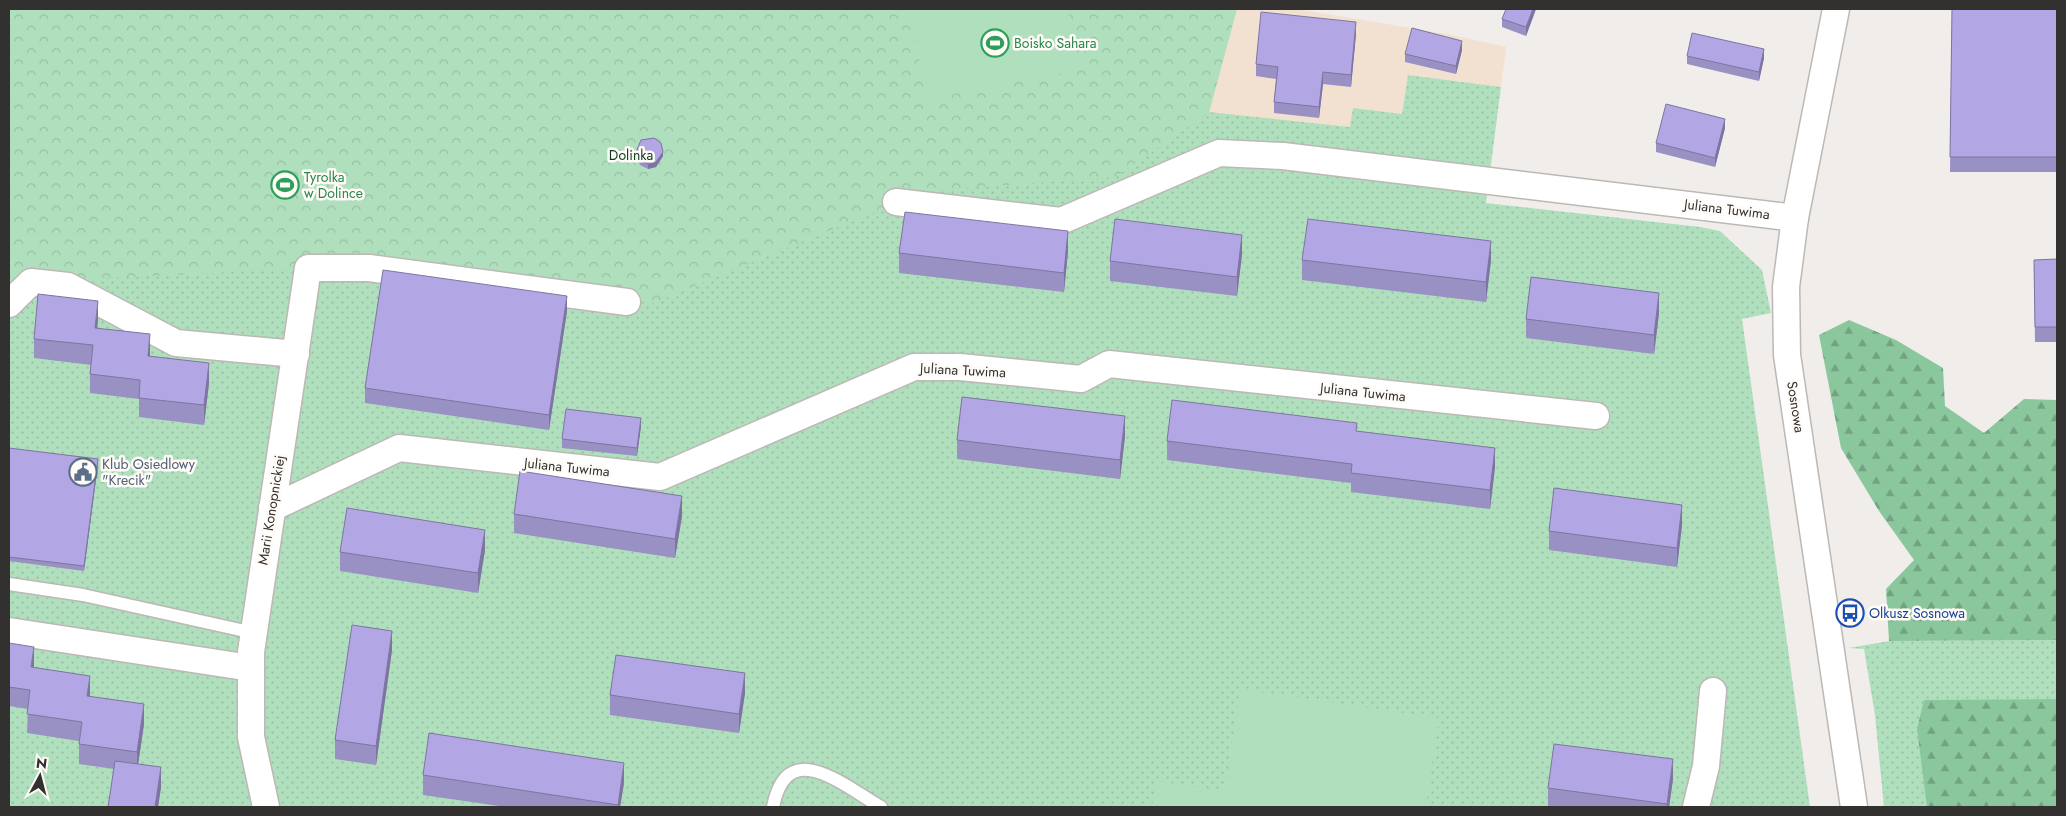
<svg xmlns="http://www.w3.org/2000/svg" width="2066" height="816" font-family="Jost,sans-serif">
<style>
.commercial{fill:#f2e1d0}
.grass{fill:url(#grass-dots)}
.forest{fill:url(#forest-firs)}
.park{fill:url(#park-crowns)}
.garden{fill:#b0dfbd}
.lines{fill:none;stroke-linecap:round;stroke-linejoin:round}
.lane-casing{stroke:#bcb8b4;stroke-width:15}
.street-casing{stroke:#bcb8b4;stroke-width:29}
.lane{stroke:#fff;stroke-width:12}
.street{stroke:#fff;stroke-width:26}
.wall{fill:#9990c4}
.shaded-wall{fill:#7d75a0}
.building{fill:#b2a7e4;stroke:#7d75a0}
.labels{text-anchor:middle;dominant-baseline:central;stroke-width:5;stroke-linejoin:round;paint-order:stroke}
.leisure-label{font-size:14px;fill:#27864d;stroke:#fffbf7;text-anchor:start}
.park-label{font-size:14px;fill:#0a391e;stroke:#fffbf7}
.street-label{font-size:14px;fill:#333130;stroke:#fffbf7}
.service-label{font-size:14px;fill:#4e5e75;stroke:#fffbf7;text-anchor:start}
.transit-label{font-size:14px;fill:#164399;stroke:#fffbf7;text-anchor:start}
</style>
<defs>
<pattern id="grass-dots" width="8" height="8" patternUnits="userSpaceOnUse" patternTransform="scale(1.25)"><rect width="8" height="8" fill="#b0dfbd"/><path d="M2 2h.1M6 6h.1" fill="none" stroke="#98c0a3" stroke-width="1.8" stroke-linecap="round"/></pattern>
<pattern id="forest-firs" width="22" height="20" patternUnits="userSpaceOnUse" patternTransform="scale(1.25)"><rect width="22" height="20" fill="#8bc79d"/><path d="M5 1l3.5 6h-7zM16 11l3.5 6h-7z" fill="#72a280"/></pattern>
<pattern id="park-crowns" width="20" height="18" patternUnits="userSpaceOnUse" patternTransform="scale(1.25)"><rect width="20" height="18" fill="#b0dfbd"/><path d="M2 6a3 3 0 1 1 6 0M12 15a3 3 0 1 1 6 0" fill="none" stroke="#98c0a3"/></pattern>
</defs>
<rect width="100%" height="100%" fill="#f1edea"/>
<path class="commercial" d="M 1222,9 L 1297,9 L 1447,34 L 1506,47 L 1501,87 L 1408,75 L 1402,115 L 1353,108 L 1351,127 L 1209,113 Z"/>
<g class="grass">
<path d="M 9,9 L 1209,112 L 1350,127 L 1353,108 L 1402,114 L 1408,75 L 1501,87 L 1486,203 L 1700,227 L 1720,231 L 1762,270 L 1771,313 L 1742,319 L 1810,807 L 9,807 Z"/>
<path d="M 2057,640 L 2057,807 L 1884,807 L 1875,715 L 1864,649 L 1849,648 L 1889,641 Z"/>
</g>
<g class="forest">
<path d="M 1849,320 L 1896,340 L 1943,368 L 1945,406 L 1984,433 L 2024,399 L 2057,400 L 2057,640 L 1889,641 L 1886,589 L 1914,560 L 1879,511 L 1841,448 L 1819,335 Z"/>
<path d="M 2057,699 L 2057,807 L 1927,807 L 1917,729 L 1924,700 Z"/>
</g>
<path class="park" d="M 9,9 L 1237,9 L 1209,113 L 1115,177 L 926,191 L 653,303 L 308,268 L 31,282 L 9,280 Z"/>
<g class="garden">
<path d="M 944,9 L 1068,9 L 1080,70 L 927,99 L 910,15 Z"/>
<path d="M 1240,689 L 1439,718 L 1426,807 L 1152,807 L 1156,781 L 1225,791 Z"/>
</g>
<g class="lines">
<g class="lane-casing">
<g id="lane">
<path d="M 9,584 L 83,595 L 254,633"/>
<path d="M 773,807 C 787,735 844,786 881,807"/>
</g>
</g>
<g class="street-casing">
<g id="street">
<path d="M 1836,9 L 1795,218 L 1786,287 L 1787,355 L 1854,807"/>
<path d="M 896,202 L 1061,221 L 1219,153 L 1283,156 L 1795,218"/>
<path d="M 9,304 L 31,282 L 68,286 L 176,343 L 296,354"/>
<path d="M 272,508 L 399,448 L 660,477 L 914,367 L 960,367 L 1081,379 L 1109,364 L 1596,416"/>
<path d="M 9,631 L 251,668"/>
<path d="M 266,807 L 251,737 L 251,652 L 308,268 L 369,268 L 627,302"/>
<path d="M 1696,807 L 1706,766 L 1713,691"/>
</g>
</g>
<use href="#lane" class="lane"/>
<use href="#street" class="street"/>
</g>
<g class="wall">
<path d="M 1536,9 L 1526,36 L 1502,27 L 1502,19 Z"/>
<path d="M 1952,9 L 2057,9 L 2057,172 L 1950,172 Z"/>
<path d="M 1356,34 L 1351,87 L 1323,84 L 1319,118 L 1274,113 L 1274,102 L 1276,79 L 1256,76 L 1256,64 Z"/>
<path d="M 1462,50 L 1456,74 L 1405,62 L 1405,54 Z"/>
<path d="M 1687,56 L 1764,58 L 1759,81 L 1687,64 Z"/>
<path d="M 1725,128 L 1715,167 L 1656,152 L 1656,143 Z"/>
<path d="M 636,152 L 663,156 L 656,167 L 648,169 L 640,165 L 636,156 Z"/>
<path d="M 1068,251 L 1064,292 L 899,273 L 899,253 Z"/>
<path d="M 1242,254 L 1237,296 L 1110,281 L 1110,261 Z"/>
<path d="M 2057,259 L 2057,342 L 2035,342 L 2034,260 Z"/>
<path d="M 1302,260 L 1491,260 L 1486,302 L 1302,280 Z"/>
<path d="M 567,311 L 549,430 L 365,403 L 365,388 Z"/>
<path d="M 1659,313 L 1654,354 L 1526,338 L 1526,319 Z"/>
<path d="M 98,320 L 97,328 L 150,354 L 150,357 L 209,383 L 204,425 L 139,417 L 139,399 L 90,393 L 90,374 L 91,365 L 34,358 L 34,339 Z"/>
<path d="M 641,426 L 637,456 L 562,448 L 562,439 Z"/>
<path d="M 1357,431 L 1495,467 L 1490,509 L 1351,492 L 1351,483 L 1167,460 L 1167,441 Z"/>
<path d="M 1125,436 L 1120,479 L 957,459 L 957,440 Z"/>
<path d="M 9,448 L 98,464 L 84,571 L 9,561 Z"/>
<path d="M 514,514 L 682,516 L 675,558 L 514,533 Z"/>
<path d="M 1682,525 L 1677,567 L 1549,550 L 1549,531 Z"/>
<path d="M 485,550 L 478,593 L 340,571 L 340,552 Z"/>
<path d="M 9,643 L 34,667 L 144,724 L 138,764 L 161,787 L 158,807 L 108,807 L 114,769 L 79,764 L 79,741 L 27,733 L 28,709 L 9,706 Z"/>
<path d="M 392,650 L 376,765 L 335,759 L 335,740 Z"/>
<path d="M 745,693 L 739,733 L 610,715 L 610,695 Z"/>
<path d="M 423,775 L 624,783 L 620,807 L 506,807 L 423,795 Z"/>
<path d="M 1673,779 L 1669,807 L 1548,807 L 1548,788 Z"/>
</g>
<g class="shaded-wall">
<path d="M 1533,9 L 1536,9 L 1526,36 L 1526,27 Z"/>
<path d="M 1356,22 L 1356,34 L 1351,87 L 1351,75 Z"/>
<path d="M 1462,41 L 1462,50 L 1456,74 L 1456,66 Z"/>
<path d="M 1764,49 L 1764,58 L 1759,81 L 1759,72 Z"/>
<path d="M 1323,72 L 1323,84 L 1319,118 L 1319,107 Z"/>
<path d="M 1725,119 L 1725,128 L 1715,167 L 1715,158 Z"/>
<path d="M 663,152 L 663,156 L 656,167 L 648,169 L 648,164 Z"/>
<path d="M 1068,231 L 1068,251 L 1064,292 L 1064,273 Z"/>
<path d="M 1242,235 L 1242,254 L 1237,296 L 1237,277 Z"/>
<path d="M 1491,241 L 1491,260 L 1486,302 L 1486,282 Z"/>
<path d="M 1659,293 L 1659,313 L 1654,354 L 1654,335 Z"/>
<path d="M 567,296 L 567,311 L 549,430 L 549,415 Z"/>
<path d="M 98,301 L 98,320 L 95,348 L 95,328 Z"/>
<path d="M 150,334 L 150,354 L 148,376 L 148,356 Z"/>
<path d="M 209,363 L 209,383 L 204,425 L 204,405 Z"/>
<path d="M 1125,416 L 1125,436 L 1120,479 L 1120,460 Z"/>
<path d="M 641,418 L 641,426 L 637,456 L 637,448 Z"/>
<path d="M 1495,448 L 1495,467 L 1490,509 L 1490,490 Z"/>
<path d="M 98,459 L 98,464 L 84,571 L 84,566 Z"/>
<path d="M 682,496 L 682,516 L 675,558 L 675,539 Z"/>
<path d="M 1682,505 L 1682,525 L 1677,567 L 1677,548 Z"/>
<path d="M 485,530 L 485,550 L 478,593 L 478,573 Z"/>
<path d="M 392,631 L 392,650 L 376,765 L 376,746 Z"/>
<path d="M 34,647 L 34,666 L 31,687 L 31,667 Z"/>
<path d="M 745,673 L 745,693 L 739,733 L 739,714 Z"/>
<path d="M 90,676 L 90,695 L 87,715 L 87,696 Z"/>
<path d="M 144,704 L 144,724 L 137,772 L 137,752 Z"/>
<path d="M 1673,759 L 1673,779 L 1669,807 L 1667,807 Z"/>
<path d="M 624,763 L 624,783 L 620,807 L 618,807 Z"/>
<path d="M 161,767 L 161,787 L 158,807 L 155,807 Z"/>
</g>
<g class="building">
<path d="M 1506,9 L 1533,9 L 1526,27 L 1502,19 Z"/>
<path d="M 1952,9 L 2057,9 L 2057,157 L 1950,157 Z"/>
<path d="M 1261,12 L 1356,22 L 1351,75 L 1323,72 L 1319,107 L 1274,102 L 1278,67 L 1256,64 Z"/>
<path d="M 1412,28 L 1462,41 L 1456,66 L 1405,54 Z"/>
<path d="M 1692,33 L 1764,49 L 1759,72 L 1687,56 Z"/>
<path d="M 1666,104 L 1725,119 L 1715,158 L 1656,143 Z"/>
<path d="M 654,138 L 661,143 L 663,152 L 656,162 L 648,164 L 640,160 L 636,152 L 641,140 Z"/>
<path d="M 905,212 L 1068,231 L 1064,273 L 899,253 Z"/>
<path d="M 1115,219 L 1242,235 L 1237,277 L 1110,261 Z"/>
<path d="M 1308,219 L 1491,241 L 1486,282 L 1302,260 Z"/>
<path d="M 2057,259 L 2057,327 L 2035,327 L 2034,260 Z"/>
<path d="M 383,270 L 567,296 L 549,415 L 365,388 Z"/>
<path d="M 1531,277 L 1659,293 L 1654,335 L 1526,319 Z"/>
<path d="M 38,294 L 98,301 L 95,328 L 150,334 L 148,356 L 209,363 L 204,405 L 139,398 L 140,380 L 90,374 L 93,345 L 34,339 Z"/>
<path d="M 962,397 L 1125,416 L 1120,460 L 957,440 Z"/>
<path d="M 1172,400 L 1357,423 L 1356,431 L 1495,448 L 1490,490 L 1351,473 L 1352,464 L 1167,441 Z"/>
<path d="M 566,409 L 641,418 L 637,448 L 562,439 Z"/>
<path d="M 9,448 L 98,459 L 84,566 L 9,557 Z"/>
<path d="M 520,471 L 682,496 L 675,539 L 514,514 Z"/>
<path d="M 1554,488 L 1682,505 L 1677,548 L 1549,531 Z"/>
<path d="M 347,508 L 485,530 L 478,573 L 340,552 Z"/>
<path d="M 352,625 L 392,631 L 376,746 L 335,740 Z"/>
<path d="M 9,643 L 34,647 L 31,667 L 90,676 L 87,696 L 144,704 L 137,752 L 79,744 L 82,722 L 27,714 L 30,690 L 9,687 Z"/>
<path d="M 616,655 L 745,673 L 739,714 L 610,695 Z"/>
<path d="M 429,733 L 624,763 L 618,805 L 423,775 Z"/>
<path d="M 1554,744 L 1673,759 L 1667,804 L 1548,788 Z"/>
<path d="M 115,761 L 161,767 L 155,807 L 108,807 Z"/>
</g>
<defs>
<g id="stadium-ring" transform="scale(1.4375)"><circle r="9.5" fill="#fffbf7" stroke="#2e9e5b" stroke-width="1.5"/><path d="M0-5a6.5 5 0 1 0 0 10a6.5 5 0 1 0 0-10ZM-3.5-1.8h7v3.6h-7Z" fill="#2e9e5b"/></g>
<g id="civic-ring" transform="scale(1.4375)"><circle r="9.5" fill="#fffbf7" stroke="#5c6f8a" stroke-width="1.5"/><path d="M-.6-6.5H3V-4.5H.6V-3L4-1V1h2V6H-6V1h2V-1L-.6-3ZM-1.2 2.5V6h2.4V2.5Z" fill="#5c6f8a"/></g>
<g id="bus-ring" transform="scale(1.4375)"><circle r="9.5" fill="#fffbf7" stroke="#1a4fb4" stroke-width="1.5"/><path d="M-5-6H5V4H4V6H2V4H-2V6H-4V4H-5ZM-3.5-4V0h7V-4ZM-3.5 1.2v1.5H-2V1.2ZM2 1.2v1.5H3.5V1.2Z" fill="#1a4fb4"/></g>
</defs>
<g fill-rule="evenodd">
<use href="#stadium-ring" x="995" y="43"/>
<use href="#stadium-ring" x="285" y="185"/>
<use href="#civic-ring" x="83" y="472"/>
<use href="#bus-ring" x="1850" y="613"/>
</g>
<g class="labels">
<g class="leisure-label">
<text x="1014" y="43">Boisko Sahara</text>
<text x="304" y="177">Tyrolka<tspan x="304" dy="16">w Dolince</tspan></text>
</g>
<g class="park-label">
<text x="631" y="155">Dolinka</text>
</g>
<g class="street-label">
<text transform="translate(1727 209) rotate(7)">Juliana Tuwima</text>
<text transform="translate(963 370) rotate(3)">Juliana Tuwima</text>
<text transform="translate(1363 392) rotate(6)">Juliana Tuwima</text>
<text transform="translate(1796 407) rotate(81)">Sosnowa</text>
<text transform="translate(567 467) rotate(6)">Juliana Tuwima</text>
<text transform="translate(271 510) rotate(-81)">Marii Konopnickiej</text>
</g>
<g class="service-label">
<text x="102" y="464">Klub Osiedlowy<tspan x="102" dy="16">"Krecik"</tspan></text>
</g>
<g class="transit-label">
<text x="1869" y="613">Olkusz Sosnowa</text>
</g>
</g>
<rect width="2066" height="816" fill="none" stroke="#333130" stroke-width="20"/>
<g transform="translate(40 776) rotate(7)" stroke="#fffbf7" stroke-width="4" paint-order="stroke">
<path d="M0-4L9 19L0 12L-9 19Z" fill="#333130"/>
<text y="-8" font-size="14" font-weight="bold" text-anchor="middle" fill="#333130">N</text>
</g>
</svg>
